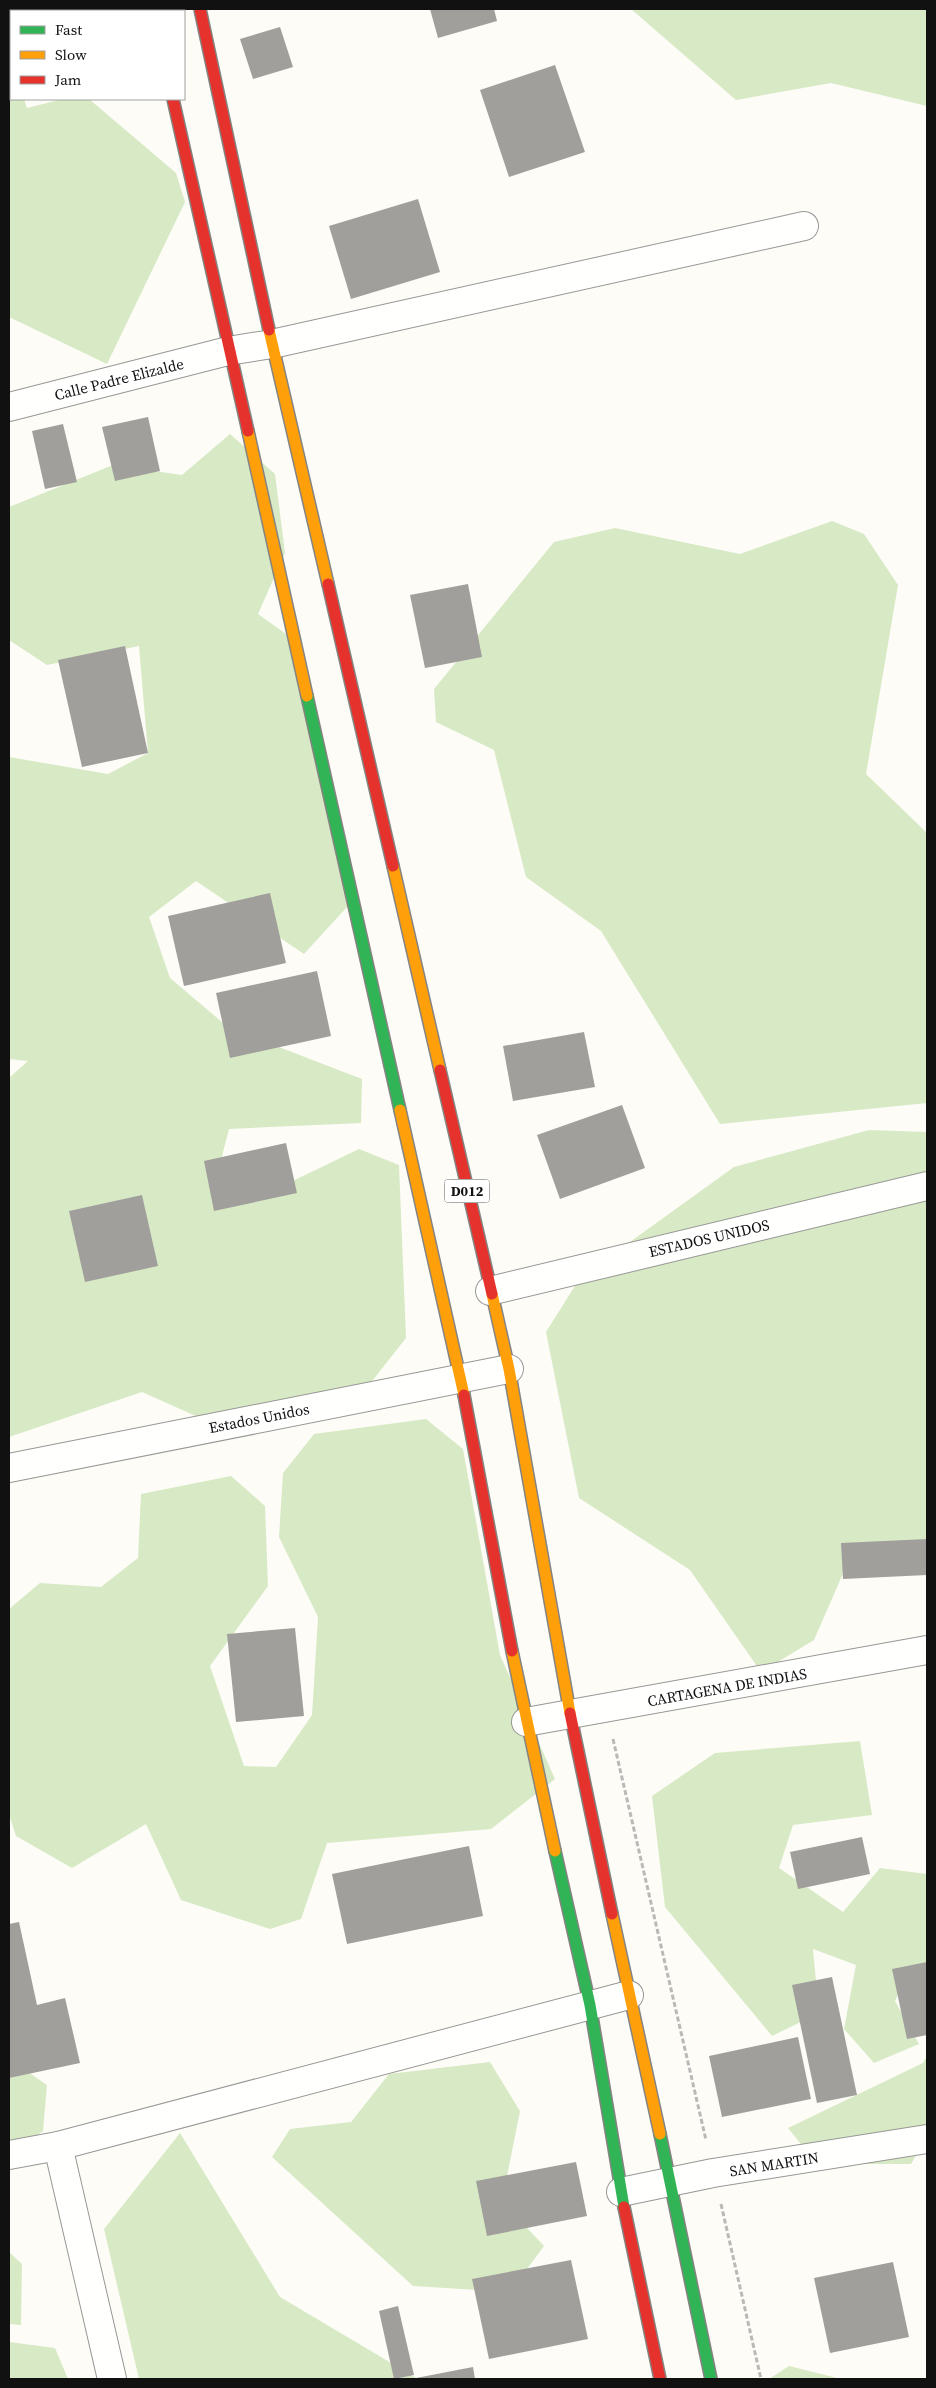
<svg xmlns="http://www.w3.org/2000/svg" width="936" height="2388" font-family="'Source Serif 4',serif">
<style>
.forest{fill:#d8eac5}
.building{fill:#a19f9c}
.lines{fill:none;stroke-linecap:round;stroke-linejoin:round}
.street-casing{stroke:#979795;stroke-width:30}
.fast-casing{stroke:#858482;stroke-width:14}
.slow-casing{stroke:#858482;stroke-width:14}
.jam-casing{stroke:#858482;stroke-width:14}
.path{stroke:#b9b9b8;stroke-width:3;stroke-dasharray:5 2.5;stroke-linecap:butt}
.street{stroke:#fffffe;stroke-width:28}
.fast{stroke:#30b455;stroke-width:11}
.slow{stroke:#ff9f0a;stroke-width:11}
.jam{stroke:#e5322d;stroke-width:11}
.labels{text-anchor:middle;dominant-baseline:central;stroke-width:5;stroke-linejoin:round;paint-order:stroke}
.shield{fill:#fff;stroke:#585858;stroke-width:1}
.shield-label{font-size:14px;font-weight:bold;fill:#111}
.street-label{font-size:15px;fill:#111;stroke:#fff}
</style>
<rect width="100%" height="100%" fill="#fdfcf7"/>
<g class="forest">
<path d="M 9,9 L 128,9 L 128,11 L 11,11 L 11,99 L 24,99 L 27,108 L 63,99 L 89,99 L 176,173 L 185,202 L 107,364 L 9,317 Z"/>
<path d="M 631,9 L 927,9 L 927,106 L 831,83 L 736,100 Z"/>
<path d="M 230,434 L 275,474 L 285,553 L 258,614 L 300,644 L 358,895 L 304,954 L 196,881 L 149,917 L 170,978 L 229,1028 L 362,1079 L 361,1123 L 229,1129 L 221,1160 L 274,1190 L 359,1149 L 399,1165 L 406,1338 L 365,1390 L 218,1426 L 142,1392 L 9,1437 L 9,1078 L 28,1061 L 9,1059 L 9,757 L 108,774 L 148,753 L 139,646 L 47,665 L 9,640 L 9,507 L 113,465 L 182,475 Z"/>
<path d="M 832,521 L 864,534 L 898,585 L 866,774 L 927,833 L 927,1103 L 720,1124 L 601,931 L 526,877 L 494,750 L 436,722 L 434,689 L 554,542 L 615,528 L 740,554 Z"/>
<path d="M 869,1130 L 927,1132 L 927,1567 L 918,1561 L 848,1562 L 814,1640 L 761,1672 L 690,1570 L 579,1498 L 546,1332 L 580,1278 L 734,1167 Z"/>
<path d="M 426,1419 L 463,1449 L 500,1655 L 555,1779 L 491,1829 L 327,1843 L 301,1919 L 270,1929 L 181,1900 L 146,1824 L 72,1868 L 16,1836 L 9,1814 L 9,1609 L 40,1583 L 101,1587 L 138,1558 L 141,1494 L 231,1476 L 265,1506 L 268,1586 L 210,1666 L 244,1766 L 276,1767 L 312,1715 L 318,1617 L 279,1537 L 283,1473 L 314,1434 Z"/>
<path d="M 860,1741 L 872,1815 L 793,1825 L 779,1868 L 843,1912 L 880,1868 L 927,1874 L 927,1967 L 908,1972 L 895,2001 L 919,2044 L 874,2063 L 844,2029 L 856,1965 L 813,1949 L 819,2013 L 772,2036 L 665,1907 L 652,1796 L 715,1753 Z"/>
<path d="M 927,2056 L 927,2137 L 911,2164 L 817,2164 L 788,2128 L 923,2063 Z"/>
<path d="M 9,2059 L 47,2085 L 43,2131 L 9,2156 Z"/>
<path d="M 490,2062 L 520,2111 L 502,2201 L 544,2246 L 510,2292 L 413,2286 L 272,2157 L 290,2129 L 351,2122 L 389,2074 Z"/>
<path d="M 180,2133 L 280,2297 L 418,2379 L 139,2379 L 104,2229 Z"/>
<path d="M 9,2252 L 22,2264 L 21,2325 L 9,2324 Z"/>
<path d="M 9,2342 L 55,2348 L 68,2379 L 9,2379 Z"/>
<path d="M 789,2366 L 841,2379 L 769,2379 Z"/>
</g>
<g class="building">
<path d="M 430,9 L 494,9 L 497,21 L 438,38 Z"/>
<path d="M 280,27 L 293,67 L 253,79 L 240,39 Z"/>
<path d="M 555,65 L 585,152 L 509,177 L 480,90 Z"/>
<path d="M 418,199 L 440,272 L 351,299 L 329,226 Z"/>
<path d="M 148,417 L 160,471 L 115,481 L 102,427 Z"/>
<path d="M 63,424 L 77,482 L 45,489 L 32,431 Z"/>
<path d="M 468,584 L 482,657 L 425,668 L 410,595 Z"/>
<path d="M 125,646 L 148,753 L 82,767 L 58,660 Z"/>
<path d="M 270,893 L 286,963 L 184,986 L 168,916 Z"/>
<path d="M 317,971 L 331,1036 L 230,1058 L 216,993 Z"/>
<path d="M 584,1032 L 595,1087 L 513,1101 L 503,1046 Z"/>
<path d="M 622,1105 L 645,1168 L 560,1199 L 537,1135 Z"/>
<path d="M 286,1143 L 297,1193 L 214,1211 L 204,1161 Z"/>
<path d="M 142,1195 L 158,1266 L 85,1282 L 69,1211 Z"/>
<path d="M 927,1539 L 927,1575 L 843,1579 L 841,1543 Z"/>
<path d="M 295,1628 L 304,1716 L 236,1722 L 227,1634 Z"/>
<path d="M 862,1837 L 870,1874 L 798,1889 L 790,1852 Z"/>
<path d="M 469,1846 L 483,1916 L 347,1944 L 332,1874 Z"/>
<path d="M 19,1922 L 37,2005 L 65,1998 L 80,2063 L 9,2078 L 9,1924 Z"/>
<path d="M 927,1962 L 927,2035 L 907,2039 L 892,1969 Z"/>
<path d="M 832,1977 L 857,2095 L 817,2103 L 792,1985 Z"/>
<path d="M 798,2037 L 811,2099 L 722,2117 L 709,2056 Z"/>
<path d="M 576,2162 L 587,2216 L 487,2236 L 476,2181 Z"/>
<path d="M 571,2260 L 588,2339 L 489,2359 L 472,2279 Z"/>
<path d="M 893,2262 L 909,2337 L 830,2353 L 814,2278 Z"/>
<path d="M 398,2306 L 414,2375 L 394,2379 L 379,2311 Z"/>
<path d="M 473,2367 L 475,2379 L 416,2379 L 416,2378 Z"/>
</g>
<g class="lines">
<g class="street-casing">
<g id="street">
<path d="M 9,407 L 228,351 L 272,344 L 804,226"/>
<path d="M 490,1291 L 927,1186"/>
<path d="M 9,1468 L 509,1369"/>
<path d="M 526,1722 L 927,1650"/>
<path d="M 58,2146 L 112,2379"/>
<path d="M 9,2155 L 58,2146 L 629,1995"/>
<path d="M 621,2192 L 713,2173 L 927,2139"/>
</g>
</g>
<g class="fast-casing">
<g id="fast">
<path d="M 307,696 L 400,1110"/>
<path d="M 555,1851 L 590,2005 L 624,2207"/>
<path d="M 660,2134 L 711,2379"/>
</g>
</g>
<g class="slow-casing">
<g id="slow">
<path d="M 269,330 L 328,584"/>
<path d="M 248,431 L 307,696"/>
<path d="M 393,866 L 440,1070"/>
<path d="M 400,1110 L 464,1395"/>
<path d="M 492,1294 L 509,1369 L 570,1713"/>
<path d="M 512,1651 L 555,1851"/>
<path d="M 612,1914 L 660,2134"/>
</g>
</g>
<g class="jam-casing">
<g id="jam">
<path d="M 153,9 L 154,11"/>
<path d="M 200,9 L 269,330"/>
<path d="M 173,99 L 248,431"/>
<path d="M 328,584 L 393,866"/>
<path d="M 440,1070 L 492,1294"/>
<path d="M 464,1395 L 512,1651"/>
<path d="M 570,1713 L 612,1914"/>
<path d="M 624,2207 L 660,2379"/>
</g>
</g>
<g class="path">
<path d="M 613,1739 L 706,2140"/>
<path d="M 721,2204 L 761,2379"/>
</g>
<use href="#street" class="street"/>
<use href="#fast" class="fast"/>
<use href="#slow" class="slow"/>
<use href="#jam" class="jam"/>
</g>
<g class="labels">
<rect class="shield" x="444.5" y="1179.5" width="45" height="23" rx="4"/>
<g class="shield-label">
<text x="467" y="1191">D012</text>
</g>
<g class="street-label">
<text transform="translate(119 379) rotate(-14)">Calle Padre Elizalde</text>
<text transform="translate(709 1238) rotate(-13)">ESTADOS UNIDOS</text>
<text transform="translate(259 1418) rotate(-11)">Estados Unidos</text>
<text transform="translate(727 1687) rotate(-10)">CARTAGENA DE INDIAS</text>
<text transform="translate(774 2164) rotate(-9)">SAN MARTIN</text>
</g>
</g>
<rect width="936" height="2388" fill="none" stroke="#111111" stroke-width="20"/>
<rect x="10" y="10" width="175" height="90" fill="#ffffff" stroke="#a0a0a0"/>
<rect x="20" y="26" width="25" height="8" fill="#30b455" stroke="#a0a0a0"/>
<text x="55" y="35" font-size="15" fill="#111111">Fast</text>
<rect x="20" y="51" width="25" height="8" fill="#ff9f0a" stroke="#a0a0a0"/>
<text x="55" y="60" font-size="15" fill="#111111">Slow</text>
<rect x="20" y="76" width="25" height="8" fill="#e5322d" stroke="#a0a0a0"/>
<text x="55" y="85" font-size="15" fill="#111111">Jam</text>
</svg>
